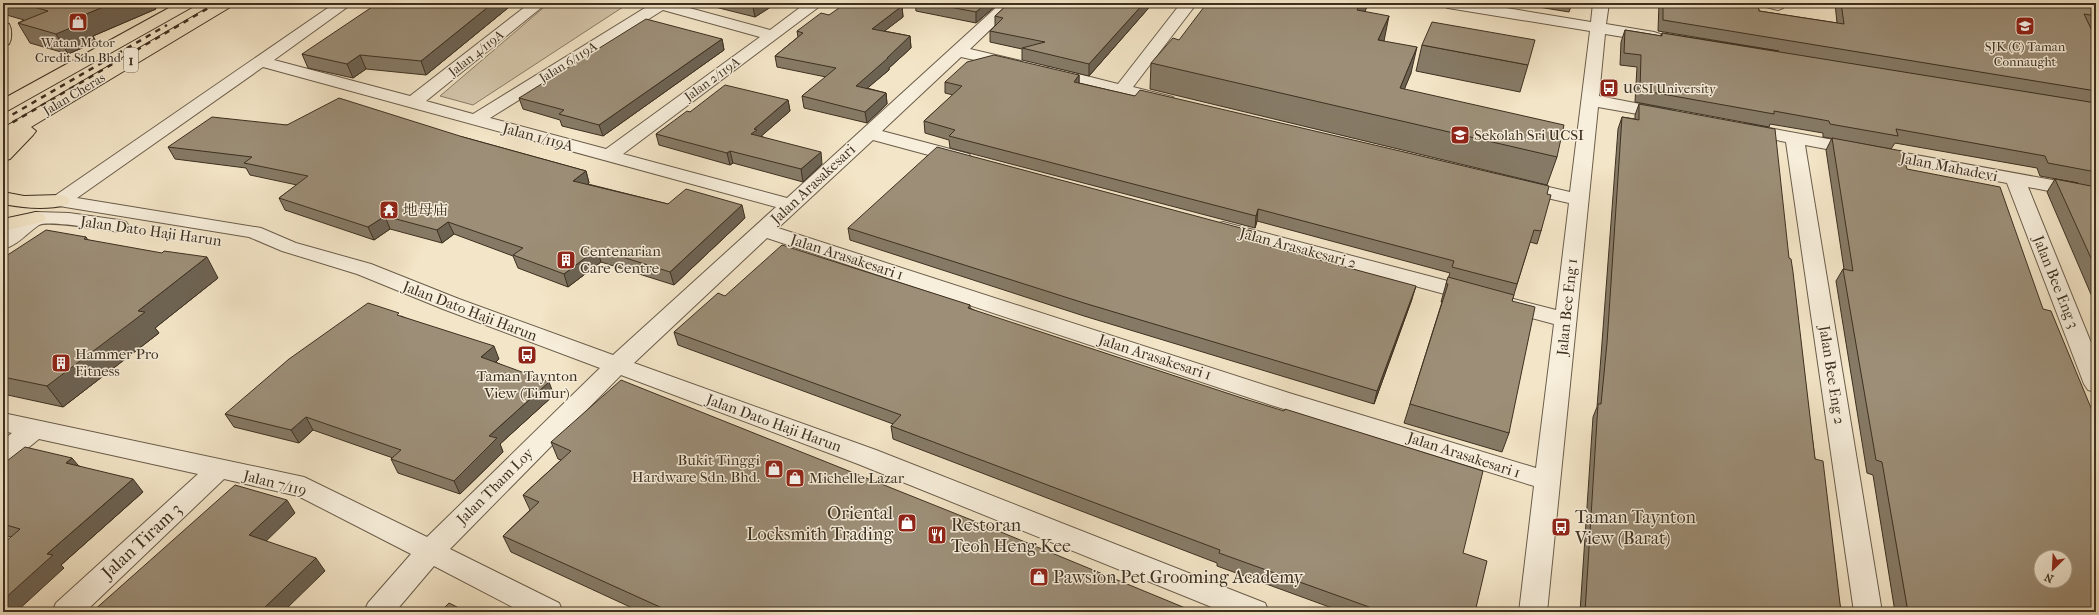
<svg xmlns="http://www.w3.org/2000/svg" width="2099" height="615" font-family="'IM FELL French Canon','Noto Serif SC',serif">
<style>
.green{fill:#d4c6ab;stroke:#887b66}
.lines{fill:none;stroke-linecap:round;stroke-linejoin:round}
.minor-casing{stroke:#6a5d4a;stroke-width:2}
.highway-casing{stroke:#3d3020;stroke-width:2}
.minor{fill:#f7eedb;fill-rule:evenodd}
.highway{fill:#f3e5c7;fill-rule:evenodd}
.rail{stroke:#3d3020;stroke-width:2.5;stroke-dasharray:5.5 5.5;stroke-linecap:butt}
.wall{fill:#867a66;stroke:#3d3020}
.shaded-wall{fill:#6d6353;stroke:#3d3020}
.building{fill:#9c8e77;stroke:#3d3020;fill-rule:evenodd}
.labels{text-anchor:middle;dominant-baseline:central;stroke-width:3;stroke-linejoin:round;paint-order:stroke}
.far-poi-label{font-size:13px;fill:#3d3020;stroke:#f7eedb}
.far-street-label{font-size:13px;fill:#3d3020;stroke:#f7eedb}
.shield{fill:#f7eedb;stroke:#756958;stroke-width:1}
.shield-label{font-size:14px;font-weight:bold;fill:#3d3020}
.poi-label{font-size:15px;fill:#3d3020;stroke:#f7eedb;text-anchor:start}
.street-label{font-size:15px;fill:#3d3020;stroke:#f7eedb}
.near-poi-label{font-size:18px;fill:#3d3020;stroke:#f7eedb;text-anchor:start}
.near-street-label{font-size:18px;fill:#3d3020;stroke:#f7eedb}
</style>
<rect width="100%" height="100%" fill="#f3e5c7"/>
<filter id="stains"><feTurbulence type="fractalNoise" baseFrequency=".005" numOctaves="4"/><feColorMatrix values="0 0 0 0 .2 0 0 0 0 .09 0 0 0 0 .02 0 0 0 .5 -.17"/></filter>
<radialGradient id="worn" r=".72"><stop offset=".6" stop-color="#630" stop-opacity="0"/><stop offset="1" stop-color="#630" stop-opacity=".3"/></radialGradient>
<path class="green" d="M 549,3 L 618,3 L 626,5 L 473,105 L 440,96 Z"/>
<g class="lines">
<g class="minor-casing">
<g id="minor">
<path d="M 335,3 L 353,3 L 274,60 L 410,96 L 530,3 L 547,3 L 426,101 L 473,114 L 648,6 L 646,3 L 671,3 L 770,30 L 806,3 L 824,3 L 623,154 L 787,198 L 1001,3 L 1018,3 L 970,49 L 1021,61 L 1023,64 L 1021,67 L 1015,69 L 961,57 L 882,131 L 969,154 L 971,158 L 969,162 L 962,164 L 873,140 L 778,228 L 1289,393 L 1536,468 L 1554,324 L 1498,309 L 1495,304 L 1498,299 L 1506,297 L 1556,310 L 1569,203 L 1512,190 L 1509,186 L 1512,182 L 1519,180 L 1570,192 L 1590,31 L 1448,8 L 1443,6 L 1440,3 L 1476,3 L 1591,22 L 1593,3 L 1609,3 L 1606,24 L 1654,32 L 1660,34 L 1662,37 L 1660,40 L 1654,42 L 1605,34 L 1599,96 L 1666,109 L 1672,110 L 1675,114 L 1672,118 L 1666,119 L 1598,107 L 1547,612 L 1519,612 L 1534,486 L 1271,405 L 767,238 L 634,363 L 876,450 L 1265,603 L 1269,612 L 1224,612 L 858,464 L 621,375 L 450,549 L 559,603 L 563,612 L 522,612 L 434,566 L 395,612 L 364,612 L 368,603 L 411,554 L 298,496 L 224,479 L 85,612 L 52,612 L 56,603 L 198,474 L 39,439 L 12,461 L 3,463 L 3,440 L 12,433 L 3,431 L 3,413 L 304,477 L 427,537 L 600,368 L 443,309 L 357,274 L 282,251 L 249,237 L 53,205 L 50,201 L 53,197 ZM 663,10 L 760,37 L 606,149 L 490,118 ZM 263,67 L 776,207 L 613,355 L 459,299 L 371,264 L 296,243 L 261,228 L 77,198 Z"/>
<path d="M 1181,3 L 1197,3 L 1133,87 L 1173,97 L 1176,101 L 1173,105 L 1167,106 L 1045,76 L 1043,72 L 1045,68 L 1051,67 L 1118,84 Z"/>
<path d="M 1759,3 L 1786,3 L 1783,8 L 1778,10 L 1762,6 Z"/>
<path d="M 1747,124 L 2096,188 L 2096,200 L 2028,187 L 2096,355 L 2096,392 L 2088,390 L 2084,384 L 2007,183 L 1805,145 L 1882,612 L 1854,612 L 1786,142 L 1741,133 L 1738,129 L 1741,125 Z"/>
<path d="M 36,212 L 69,213 L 119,220 L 126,222 L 129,226 L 126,230 L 119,232 C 105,230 49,220 39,225 C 27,233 17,246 3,249 L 3,233 L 29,214 Z"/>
<path d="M 1223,222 L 1482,290 L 1485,295 L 1482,300 L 1474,302 L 1216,232 L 1213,228 L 1216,224 Z"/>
</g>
</g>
<g class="highway-casing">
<g id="highway">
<path d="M 178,3 L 197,3 L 194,6 L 9,110 L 3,111 L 3,99 Z"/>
<path d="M 216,3 L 235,3 L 232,6 L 31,127 L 36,131 L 33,135 L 10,159 L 3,161 L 3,145 L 7,140 L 3,141 L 3,128 Z"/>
<path d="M 3,22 L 9,24 C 12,29 12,39 9,44 L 3,46 Z"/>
<path d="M 3,192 L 24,196 L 60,195 L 67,197 L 70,201 L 67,205 C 46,210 24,208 3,204 Z"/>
<path d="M 36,212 L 43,214 L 46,218 L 43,222 L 3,231 L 3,219 Z"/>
</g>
</g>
<use href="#minor" class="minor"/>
<use href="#highway" class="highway"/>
<g class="rail">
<path d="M 3,120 L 167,25"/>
<path d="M 3,128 L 217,3"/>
</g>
</g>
<g class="wall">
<path d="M 3,3 L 153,3 L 156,9 L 93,36 L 96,42 L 68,54 L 30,43 L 18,23 L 24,20 L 3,14 Z"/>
<path d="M 514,3 L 426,75 L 366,69 L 353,78 L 308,68 L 302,54 Z"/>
<path d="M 699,3 L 777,3 L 755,17 Z"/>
<path d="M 915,3 L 999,3 L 976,23 L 916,11 Z"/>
<path d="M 1009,3 L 1153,3 L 1089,76 L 1022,60 L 1022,49 L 990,42 L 990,31 L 995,26 L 995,16 Z"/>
<path d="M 1514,3 L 1572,3 L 1569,12 Z"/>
<path d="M 1659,3 L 1758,3 L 1759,11 L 1837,23 L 1835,3 L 2096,3 L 2096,28 L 2090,27 L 2096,39 L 2096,306 L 2047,192 L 2055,179 L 2078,183 L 2040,176 L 2037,168 L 1895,143 L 1891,149 L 1823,137 L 1823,133 L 1770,124 L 1769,127 L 1635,102 L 1637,67 L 1620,65 L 1621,42 L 1625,30 L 1661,36 L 1662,33 L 1779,51 L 1658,31 Z"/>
<path d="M 902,6 L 903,17 L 884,31 L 910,36 L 911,48 L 889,68 L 889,70 L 867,88 L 886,93 L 887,104 L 867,123 L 804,108 L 802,96 L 826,77 L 777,67 L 775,56 L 798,37 L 797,31 L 829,15 Z"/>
<path d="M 1365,11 L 1384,41 L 1411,73 L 1404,89 L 1557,157 L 1547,185 L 1150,89 L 1151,63 Z"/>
<path d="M 722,39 L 724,50 L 603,136 L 562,126 L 560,120 L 523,109 L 519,98 Z"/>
<path d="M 1422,45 L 1528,65 L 1520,92 L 1416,71 Z"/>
<path d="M 1079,75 L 1079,83 L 1547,194 L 1541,231 L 1537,244 L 1530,242 L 1512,301 L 1509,433 L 1502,452 L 1404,423 L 1410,404 L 1442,302 L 1441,302 L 1446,284 L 1450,273 L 1257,221 L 1255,228 L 950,148 L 949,140 L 925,133 L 924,121 L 953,95 L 945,93 L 945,82 Z"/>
<path d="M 788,100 L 790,111 L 761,136 L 822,164 L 803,182 L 733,163 L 730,165 L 659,145 L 656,134 L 690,112 Z"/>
<path d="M 1639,104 L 1789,258 L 1815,459 L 1841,612 L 1580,612 L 1593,417 L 1597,407 L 1601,356 L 1618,129 L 1622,117 L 1635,119 L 1635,115 Z"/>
<path d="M 287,125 L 463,137 L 586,171 L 589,183 L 588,184 L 668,204 L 745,218 L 674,285 L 601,262 L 568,287 L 518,268 L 513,256 L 454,234 L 442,243 L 390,229 L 374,240 L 285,210 L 279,198 L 297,185 L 250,175 L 246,168 L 175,159 L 168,147 Z"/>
<path d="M 1832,138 L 1907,169 L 2096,612 L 1895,612 L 1873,475 L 1867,473 L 1836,281 L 1843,269 L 1844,269 L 1826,150 Z"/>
<path d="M 848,228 L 1252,231 L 1251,241 L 1412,299 L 1374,404 L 1084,316 L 850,240 Z"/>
<path d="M 86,237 L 88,240 L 218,278 L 155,328 L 159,333 L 63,407 L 3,394 L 3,258 Z"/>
<path d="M 725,296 L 970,305 L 970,308 L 1463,553 L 1475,612 L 1343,612 L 1217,566 L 1217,563 L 893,439 L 891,426 L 893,424 L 678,345 L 674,332 Z"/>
<path d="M 401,316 L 499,359 L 496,362 L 554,395 L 500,444 L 503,452 L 460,494 L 398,473 L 391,459 L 393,458 L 313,430 L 299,443 L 234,427 L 225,414 Z"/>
<path d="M 551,442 L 1195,612 L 641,612 L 511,552 L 503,536 L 530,510 L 523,495 L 561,460 L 558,459 Z"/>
<path d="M 3,464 L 79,466 L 143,492 L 61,565 L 64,568 L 11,537 L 3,535 Z"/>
</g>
<g class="shaded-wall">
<path d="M 113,3 L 153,3 L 156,9 L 93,36 L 96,42 L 68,54 L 56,34 L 74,19 Z"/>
<path d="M 493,3 L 514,3 L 426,75 L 421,61 Z"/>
<path d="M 759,3 L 777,3 L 755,17 L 753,7 Z"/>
<path d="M 987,3 L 999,3 L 976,23 L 976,12 Z"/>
<path d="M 1144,3 L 1153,3 L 1089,76 L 1089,64 Z"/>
<path d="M 1361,3 L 1369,3 L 1353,36 L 1357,10 Z"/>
<path d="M 902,6 L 903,17 L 873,40 L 872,29 Z"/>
<path d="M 1389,16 L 1384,41 L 1378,40 Z"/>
<path d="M 910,36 L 911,48 L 889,68 L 889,70 L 857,97 L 856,86 Z"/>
<path d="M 722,39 L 724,50 L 603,136 L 599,125 Z"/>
<path d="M 1417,47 L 1411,73 L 1394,115 L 1400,88 Z"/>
<path d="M 360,55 L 366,69 L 353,78 L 347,64 Z"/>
<path d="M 1079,75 L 1079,87 L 1074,82 Z"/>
<path d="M 886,93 L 887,104 L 867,123 L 865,112 Z"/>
<path d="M 788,100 L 790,111 L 758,139 L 751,134 L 754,129 Z"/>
<path d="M 730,151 L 733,163 L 730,165 L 727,153 Z"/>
<path d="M 821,152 L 822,164 L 803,182 L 801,169 Z"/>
<path d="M 586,171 L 589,183 L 577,193 L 573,181 Z"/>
<path d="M 742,205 L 745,218 L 674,285 L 670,272 Z"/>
<path d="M 1258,209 L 1257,221 L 1255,228 L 1256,216 Z"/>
<path d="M 385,216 L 390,229 L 374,240 L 368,227 Z"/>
<path d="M 448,222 L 454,234 L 442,243 L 437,230 Z"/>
<path d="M 597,249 L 601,262 L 568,287 L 564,274 Z"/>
<path d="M 207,257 L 218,278 L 155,328 L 159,333 L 63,407 L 47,386 L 138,311 Z"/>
<path d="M 1416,286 L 1412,299 L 1374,404 L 1377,391 Z"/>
<path d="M 494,346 L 499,359 L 487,370 L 481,357 Z"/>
<path d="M 549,382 L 554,395 L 500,444 L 503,452 L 460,494 L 454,481 L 489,436 Z"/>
<path d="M 306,417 L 313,430 L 299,443 L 291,430 Z"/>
<path d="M 72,458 L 83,471 L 66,463 Z"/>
<path d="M 133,479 L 143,492 L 61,565 L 64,568 L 16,612 L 3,612 L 3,600 L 47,554 Z"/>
<path d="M 287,500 L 295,513 L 259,548 L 249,535 Z"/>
<path d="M 316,558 L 325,571 L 283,612 L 260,612 Z"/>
</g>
<g class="building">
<path d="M 21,3 L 113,3 L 74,19 L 85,22 L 56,34 L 18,23 L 48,11 Z"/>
<path d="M 378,3 L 493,3 L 421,61 L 360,55 L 347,64 L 302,54 Z"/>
<path d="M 739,3 L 759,3 L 753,7 Z"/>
<path d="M 846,3 L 889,3 L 902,6 L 872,29 L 910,36 L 887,58 L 888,58 L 856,86 L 886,93 L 865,112 L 802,96 L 836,68 L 775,56 L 803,33 L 797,31 L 821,13 L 829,15 Z"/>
<path d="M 929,3 L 987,3 L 976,12 Z"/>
<path d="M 1009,3 L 1144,3 L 1089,64 L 1022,48 L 1045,42 L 990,31 L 1003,18 L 995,16 Z"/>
<path d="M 1207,3 L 1361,3 L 1357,10 L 1389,16 L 1378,40 L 1417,47 L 1400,88 L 1564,125 L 1557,157 L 1151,63 L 1173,38 L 1179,40 Z"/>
<path d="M 1663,3 L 1758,3 L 1759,11 L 1844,24 L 1841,3 L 2096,3 L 2096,16 L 2084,14 L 2096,39 L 2096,91 L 1663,20 Z"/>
<path d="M 646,19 L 722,39 L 599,125 L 559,114 L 564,110 L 519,98 Z"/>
<path d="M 1432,22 L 1535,40 L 1528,65 L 1422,45 Z"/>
<path d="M 1625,30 L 1662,36 L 1662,33 L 2096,103 L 2096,172 L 2048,163 L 2045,156 L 1896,129 L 1898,136 L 1830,124 L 1829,121 L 1774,111 L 1774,114 L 1640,90 L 1641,55 L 1624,53 Z"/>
<path d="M 994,55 L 1079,75 L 1074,82 L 1135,96 L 1140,90 L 1549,186 L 1547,194 L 1551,195 L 1541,231 L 1534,230 L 1517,284 L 1452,267 L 1454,261 L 1258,209 L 1256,216 L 949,136 L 955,130 L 924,121 L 962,86 L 945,82 L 967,62 Z"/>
<path d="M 725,85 L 788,100 L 754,129 L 757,130 L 751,134 L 821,152 L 801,169 L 730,151 L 727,153 L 656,134 L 687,111 L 690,112 Z"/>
<path d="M 339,98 L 463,137 L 586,171 L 573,181 L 668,204 L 686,189 L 742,205 L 670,272 L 597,249 L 564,274 L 513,255 L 523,248 L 448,222 L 437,230 L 385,216 L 368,227 L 279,198 L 308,176 L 244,163 L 252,157 L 168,147 L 212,117 L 287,125 Z"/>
<path d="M 1639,104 L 1775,129 L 1789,258 L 1791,259 L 1793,272 L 1815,459 L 1823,461 L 1841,612 L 1585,612 L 1598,404 L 1601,404 L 1607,343 L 1622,117 L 1639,120 Z"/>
<path d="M 1832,138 L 1902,151 L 1907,169 L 2000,187 L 2043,309 L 2051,311 L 2096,420 L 2096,612 L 1908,612 L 1882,462 L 1876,460 L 1843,269 L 1853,271 ZM 2041,557 L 2065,557 L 2065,581 L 2041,581 Z"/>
<path d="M 937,147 L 1252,231 L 1249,241 L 1416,286 L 1377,391 L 1084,303 L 848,228 Z"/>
<path d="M 2055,179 L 2096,187 L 2096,269 Z"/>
<path d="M 46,230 L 86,237 L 84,239 L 162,253 L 164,251 L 207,257 L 138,311 L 145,312 L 47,386 L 3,377 L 3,258 Z"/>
<path d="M 782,245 L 970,305 L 968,308 L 1245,399 L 1284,411 L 1285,409 L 1483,471 L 1463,553 L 1487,561 L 1475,612 L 1383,612 L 1219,553 L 1220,550 L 891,426 L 901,415 L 674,332 L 718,293 L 725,296 Z"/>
<path d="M 1448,277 L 1514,295 L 1512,301 L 1535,307 L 1509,433 L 1410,404 L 1448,284 L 1446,284 Z"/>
<path d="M 368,303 L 399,313 L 397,315 L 494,346 L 481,357 L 549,382 L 489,436 L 497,438 L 454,481 L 391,459 L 401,450 L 306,417 L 291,430 L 225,414 L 289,359 Z"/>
<path d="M 621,380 L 979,523 L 1195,612 L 671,612 L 503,536 L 539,502 L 523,495 L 571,451 L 551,442 Z"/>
<path d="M 25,447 L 72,458 L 66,463 L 133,479 L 47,554 L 53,555 L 3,600 L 3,544 L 20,529 L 3,524 L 3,464 Z"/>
<path d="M 235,485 L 287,500 L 249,535 L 316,558 L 260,612 L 92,612 Z"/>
<path d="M 449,603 L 467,612 L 440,612 Z"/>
</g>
<defs>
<g id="shop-square" transform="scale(1)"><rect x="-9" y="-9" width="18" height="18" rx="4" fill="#8f2418" stroke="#f7eedb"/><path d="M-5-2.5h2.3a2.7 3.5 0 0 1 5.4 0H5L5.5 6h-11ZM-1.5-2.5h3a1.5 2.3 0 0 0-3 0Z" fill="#fff"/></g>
<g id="school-square" transform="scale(1)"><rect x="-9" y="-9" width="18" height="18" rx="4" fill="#8f2418" stroke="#f7eedb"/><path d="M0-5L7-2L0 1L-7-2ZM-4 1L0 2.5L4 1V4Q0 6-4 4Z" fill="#fff"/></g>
<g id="bus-square" transform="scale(1)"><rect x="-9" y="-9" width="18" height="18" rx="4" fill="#8f2418" stroke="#f7eedb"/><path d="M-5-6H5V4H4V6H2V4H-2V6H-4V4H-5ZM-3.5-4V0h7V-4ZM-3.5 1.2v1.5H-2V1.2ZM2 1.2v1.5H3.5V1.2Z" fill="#fff"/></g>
<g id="temple-square" transform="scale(1)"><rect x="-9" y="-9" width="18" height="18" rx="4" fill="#8f2418" stroke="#f7eedb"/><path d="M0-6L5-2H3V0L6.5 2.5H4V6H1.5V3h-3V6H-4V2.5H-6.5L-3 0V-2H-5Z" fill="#fff"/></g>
<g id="building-square" transform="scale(1)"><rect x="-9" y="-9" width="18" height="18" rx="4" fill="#8f2418" stroke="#f7eedb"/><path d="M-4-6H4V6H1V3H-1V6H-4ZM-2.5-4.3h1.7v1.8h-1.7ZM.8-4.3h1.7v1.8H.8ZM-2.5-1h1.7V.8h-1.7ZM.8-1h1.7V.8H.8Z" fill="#fff"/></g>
<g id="restaurant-square" transform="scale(1)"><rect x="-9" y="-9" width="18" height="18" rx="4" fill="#8f2418" stroke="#f7eedb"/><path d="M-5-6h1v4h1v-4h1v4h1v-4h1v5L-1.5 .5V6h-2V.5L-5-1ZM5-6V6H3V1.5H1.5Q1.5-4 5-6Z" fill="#fff"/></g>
</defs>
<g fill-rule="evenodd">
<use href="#shop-square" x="78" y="22"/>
<use href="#school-square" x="2025" y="26"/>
<use href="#bus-square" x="1609" y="88"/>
<use href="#school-square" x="1460" y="135"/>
<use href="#temple-square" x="389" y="210"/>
<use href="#building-square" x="566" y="260"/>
<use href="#bus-square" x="527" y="355"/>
<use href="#building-square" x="61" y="363"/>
<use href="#shop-square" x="774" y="469"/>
<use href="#shop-square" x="795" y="478"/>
<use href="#shop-square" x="907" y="523"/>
<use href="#bus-square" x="1561" y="527"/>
<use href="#restaurant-square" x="937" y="535"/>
<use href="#shop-square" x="1039" y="577"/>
</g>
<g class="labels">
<g class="far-poi-label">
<text x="78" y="42">Watan Motor<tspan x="78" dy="15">Credit Sdn Bhd</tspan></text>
<text x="2025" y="46">SJK (C) Taman<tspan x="2025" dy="15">Connaught</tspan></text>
<text x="1623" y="88" text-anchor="start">UCSI University</text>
</g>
<g class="far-street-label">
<text transform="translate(476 53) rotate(-38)">Jalan 4/119A</text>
<text transform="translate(568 62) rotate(-32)">Jalan 6/119A</text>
<text transform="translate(712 79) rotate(-36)">Jalan 2/119A</text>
<text transform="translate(74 94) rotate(-31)">Jalan Cheras</text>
</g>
<rect class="shield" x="124" y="48" width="14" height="24" rx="3"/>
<g class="shield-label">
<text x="131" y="60">1</text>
</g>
<g class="poi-label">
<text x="1474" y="135">Sekolah Sri UCSI</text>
<text x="403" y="210">地母庙</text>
<text x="580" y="251">Centenarian<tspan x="580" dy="17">Care Centre</tspan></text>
<text x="75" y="354">Hammer Pro<tspan x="75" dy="17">Fitness</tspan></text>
<text x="527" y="376" text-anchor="middle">Taman Taynton<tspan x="527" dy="17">View (Timur)</tspan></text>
<text x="760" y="460" text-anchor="end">Bukit Tinggi<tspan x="760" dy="17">Hardware Sdn. Bhd.</tspan></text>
<text x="809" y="478">Michelle Lazar</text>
</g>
<g class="street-label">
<text transform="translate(538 137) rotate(15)">Jalan 1/119A</text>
<text transform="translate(1949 167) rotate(11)">Jalan Mahadevi</text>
<text transform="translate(813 184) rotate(-43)">Jalan Arasakesari</text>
<text transform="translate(151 231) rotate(8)">Jalan Dato Haji Harun</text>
<text transform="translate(1298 248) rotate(15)">Jalan Arasakesari 2</text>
<text transform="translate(847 257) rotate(18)">Jalan Arasakesari 1</text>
<text transform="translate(2056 282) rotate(68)">Jalan Bee Eng 3</text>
<text transform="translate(1567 307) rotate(-84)">Jalan Bee Eng 1</text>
<text transform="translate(470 311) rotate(21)">Jalan Dato Haji Harun</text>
<text transform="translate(1155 357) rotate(18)">Jalan Arasakesari 1</text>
<text transform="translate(1832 375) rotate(81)">Jalan Bee Eng 2</text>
<text transform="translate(774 423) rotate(20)">Jalan Dato Haji Harun</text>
<text transform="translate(1464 455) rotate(18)">Jalan Arasakesari 1</text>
<text transform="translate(275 483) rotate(14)">Jalan 7/119</text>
<text transform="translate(495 486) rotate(-45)">Jalan Tham Loy</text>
</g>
<g class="near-poi-label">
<text x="893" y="513" text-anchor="end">Oriental<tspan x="893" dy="21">Locksmith Trading</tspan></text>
<text x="1575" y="517">Taman Taynton<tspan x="1575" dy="21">View (Barat)</tspan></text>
<text x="951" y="525">Restoran<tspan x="951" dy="21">Teoh Heng Kee</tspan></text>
<text x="1053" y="577">Pawsion Pet Grooming Academy</text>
</g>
<g class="near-street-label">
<text transform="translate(142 541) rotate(-43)">Jalan Tiram 3</text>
</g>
</g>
<rect width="2099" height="615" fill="none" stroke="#f3e5c7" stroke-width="16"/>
<rect x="4" y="4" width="2091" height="607" fill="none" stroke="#3d3020" stroke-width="2"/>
<rect x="8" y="8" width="2083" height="599" fill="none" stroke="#3d3020"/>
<g transform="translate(2053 569) rotate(204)"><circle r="19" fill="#f7eedb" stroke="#ada290"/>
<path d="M0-3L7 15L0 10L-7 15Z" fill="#8f2418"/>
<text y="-6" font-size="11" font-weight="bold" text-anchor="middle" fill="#3d3020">N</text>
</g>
<rect width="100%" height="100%" filter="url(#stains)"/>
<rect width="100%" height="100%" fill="url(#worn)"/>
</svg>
